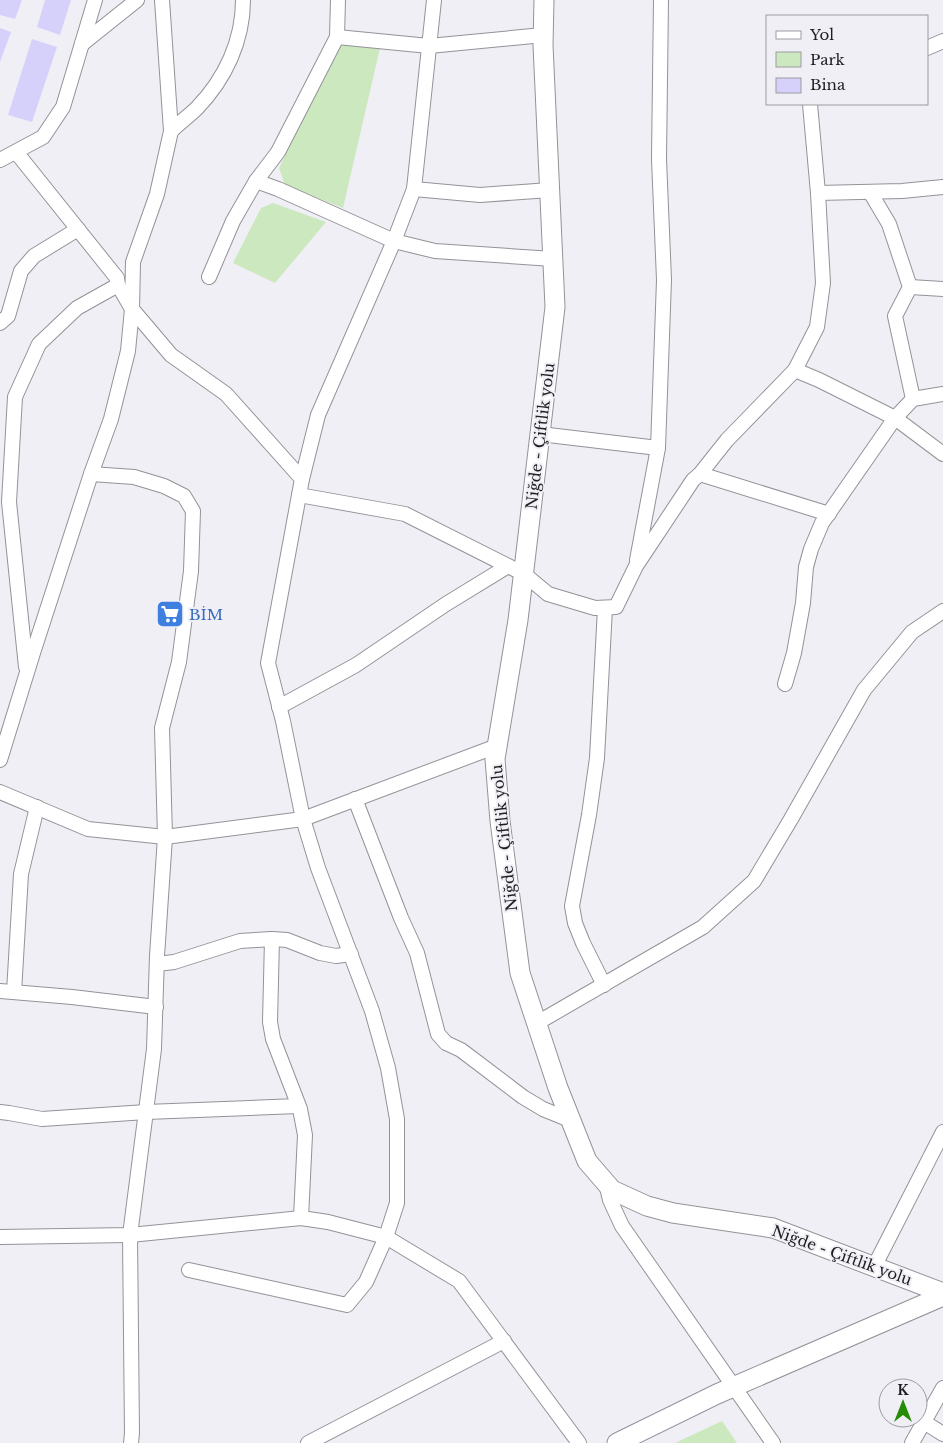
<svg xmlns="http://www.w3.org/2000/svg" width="943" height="1443" font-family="'Libre Baskerville',serif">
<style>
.green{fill:#cce8be}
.building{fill:#d5d1fb}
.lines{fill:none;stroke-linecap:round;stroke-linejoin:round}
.street-casing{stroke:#949298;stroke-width:16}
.secondary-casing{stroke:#949298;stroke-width:21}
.street{stroke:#fff;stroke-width:14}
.secondary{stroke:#fff;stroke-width:19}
.labels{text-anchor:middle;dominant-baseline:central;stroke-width:4;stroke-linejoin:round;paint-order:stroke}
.street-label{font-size:15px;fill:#1f1e21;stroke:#f1eff6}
.shop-label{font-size:15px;fill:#366cbe;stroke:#f1eff6;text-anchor:start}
</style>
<rect width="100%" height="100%" fill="#f1eff6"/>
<g class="green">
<path d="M 346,43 L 380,48 L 343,208 L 285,185 L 279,168 L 338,48 Z"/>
<path d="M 273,203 L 326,222 L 275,283 L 233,263 L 261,208 Z"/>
<path d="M 722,1421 L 737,1443 L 675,1443 Z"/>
</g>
<g class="building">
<path d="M 0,0 L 22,0 L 15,19 L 0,15 Z"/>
<path d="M 45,0 L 71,0 L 60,35 L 37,27 Z"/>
<path d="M 0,28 L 11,32 L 0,62 Z"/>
<path d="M 32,39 L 57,47 L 32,122 L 8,115 Z"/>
</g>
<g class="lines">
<g class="street-casing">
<g id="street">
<path d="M 338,0 L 337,37 L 278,152 L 256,181 L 278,189 L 394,241 L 435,251 L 553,259"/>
<path d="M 337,37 L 429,46 L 543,35"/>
<path d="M 82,44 L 137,0"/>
<path d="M 927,48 L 943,41"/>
<path d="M 171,131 C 179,123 189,116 197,108 C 225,79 243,41 243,0"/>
<path d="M 16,152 L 117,278 L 118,285 L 132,309 L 171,355 L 226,394 L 302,479"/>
<path d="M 0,160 L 43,137 L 63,107 L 95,0"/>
<path d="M 414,189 L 480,195 L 550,190"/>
<path d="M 870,192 L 889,224 L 910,287 L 895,316 L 913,399"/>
<path d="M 818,193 L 902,191 L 943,187"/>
<path d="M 209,277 L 233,221 L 256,181"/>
<path d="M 910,287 L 943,289"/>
<path d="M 0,323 L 8,316 L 21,271 L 34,256 L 78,229"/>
<path d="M 795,370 L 817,327 L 823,283 L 818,193 L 810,104"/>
<path d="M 540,434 L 658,448"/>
<path d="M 91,474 L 134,477 L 164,486 L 184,496 L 193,511 L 191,571 L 179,662 L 162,728 L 165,837 L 157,956 L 154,1049 L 130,1235 L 132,1433 L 131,1443"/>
<path d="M 700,474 L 829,514"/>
<path d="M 299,495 L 405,514 L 524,574 L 548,594 L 595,608 L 616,607 L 636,566 L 693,480 L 700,474 L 727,440 L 795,370 L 819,380 L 895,418 L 943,454"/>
<path d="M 637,560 L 658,448 L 664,280 L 659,159 L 661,0"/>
<path d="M 26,667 L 9,502 L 15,397 L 39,344 L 77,308 L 118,285"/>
<path d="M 785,684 L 794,653 L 803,603 L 806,567 L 811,549 L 822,523 L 895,418 L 913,399 L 943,394"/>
<path d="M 279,707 L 356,665 L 446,604 L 508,566"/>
<path d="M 0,760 L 33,653 L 91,474 L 111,419 L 128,351 L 132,309 L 133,262 L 157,194 L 171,131 L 162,0"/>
<path d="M 0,792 L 88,829 L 165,837 L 303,819 L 497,746"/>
<path d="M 355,799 L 401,918 L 417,953 L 438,1034 L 446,1043 L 461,1050 L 523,1097 L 543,1109 L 570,1120"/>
<path d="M 272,939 L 270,1022 L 273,1039 L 300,1109 L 305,1135 L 301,1218"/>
<path d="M 157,964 L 174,962 L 240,941 L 272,939 L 287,940 L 320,953 L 336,956 L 351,954"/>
<path d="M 604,985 L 583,943 L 575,923 L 572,906 L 589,815 L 597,758 L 605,608"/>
<path d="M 0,991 L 72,997 L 156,1007"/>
<path d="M 14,992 L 21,874 L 37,807"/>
<path d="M 537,1023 L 703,927 L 754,881 L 791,819 L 864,690 L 912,632 L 943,611"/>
<path d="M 0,1112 L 9,1113 L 42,1119 L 146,1112 L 298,1106"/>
<path d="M 606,1183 L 610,1200 L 622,1226 L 773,1443"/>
<path d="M 0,1237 L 130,1235 L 301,1218 L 328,1222 L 386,1237 L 459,1281 L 579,1443"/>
<path d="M 874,1267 L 943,1132"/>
<path d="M 189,1270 L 347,1305 L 366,1282 L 386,1237 L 397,1203 L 397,1119 L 388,1068 L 372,1011 L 318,868 L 303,819 L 283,721 L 268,663 L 302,479 L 318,415 L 394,241 L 414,189 L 434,0"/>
<path d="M 924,1422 L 943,1434"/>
<path d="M 308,1443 L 504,1341"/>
<path d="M 912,1443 L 943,1388"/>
</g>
</g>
<g class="secondary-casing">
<g id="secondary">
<path d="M 544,0 L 543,45 L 555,307 L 518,620 L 495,759 L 500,821 L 520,973 L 558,1088 L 587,1161 L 612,1190 L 647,1206 L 673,1213 L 773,1228 L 943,1293"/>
<path d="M 617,1443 L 717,1394 L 943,1296"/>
</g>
</g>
<use href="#street" class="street"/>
<use href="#secondary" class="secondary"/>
</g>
<defs>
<g id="supermarket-square" transform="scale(1.4375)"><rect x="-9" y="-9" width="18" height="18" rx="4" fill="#3f7fe0" stroke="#f1eff6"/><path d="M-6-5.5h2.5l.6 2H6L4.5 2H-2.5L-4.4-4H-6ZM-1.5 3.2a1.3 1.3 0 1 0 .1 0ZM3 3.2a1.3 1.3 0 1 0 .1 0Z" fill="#fff"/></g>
</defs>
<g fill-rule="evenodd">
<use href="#supermarket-square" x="170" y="614"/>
</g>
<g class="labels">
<g class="street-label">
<text transform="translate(540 436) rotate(-83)">Niğde - Çiftlik yolu</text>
<text transform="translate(504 838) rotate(-96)">Niğde - Çiftlik yolu</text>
<text transform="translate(842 1255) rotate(20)">Niğde - Çiftlik yolu</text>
</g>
<g class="shop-label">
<text x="189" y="614">BİM</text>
</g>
</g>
<rect x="766" y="15" width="162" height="90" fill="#f1eff6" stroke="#9d9ba1"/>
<rect x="776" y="31" width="25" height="8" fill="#ffffff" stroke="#9d9ba1"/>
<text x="810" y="40" font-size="15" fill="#1f1e21">Yol</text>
<rect x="776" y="52" width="25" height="15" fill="#cce8be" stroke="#9d9ba1"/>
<text x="810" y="65" font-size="15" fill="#1f1e21">Park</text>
<rect x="776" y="78" width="25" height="15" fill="#d5d1fb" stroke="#9d9ba1"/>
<text x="810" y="90" font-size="15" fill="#1f1e21">Bina</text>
<g transform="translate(903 1403)"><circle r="24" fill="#f1eff6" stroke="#9d9ba1"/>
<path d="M0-4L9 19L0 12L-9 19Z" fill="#268c07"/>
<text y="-8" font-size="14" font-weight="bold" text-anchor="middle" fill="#1f1e21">K</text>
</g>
</svg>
